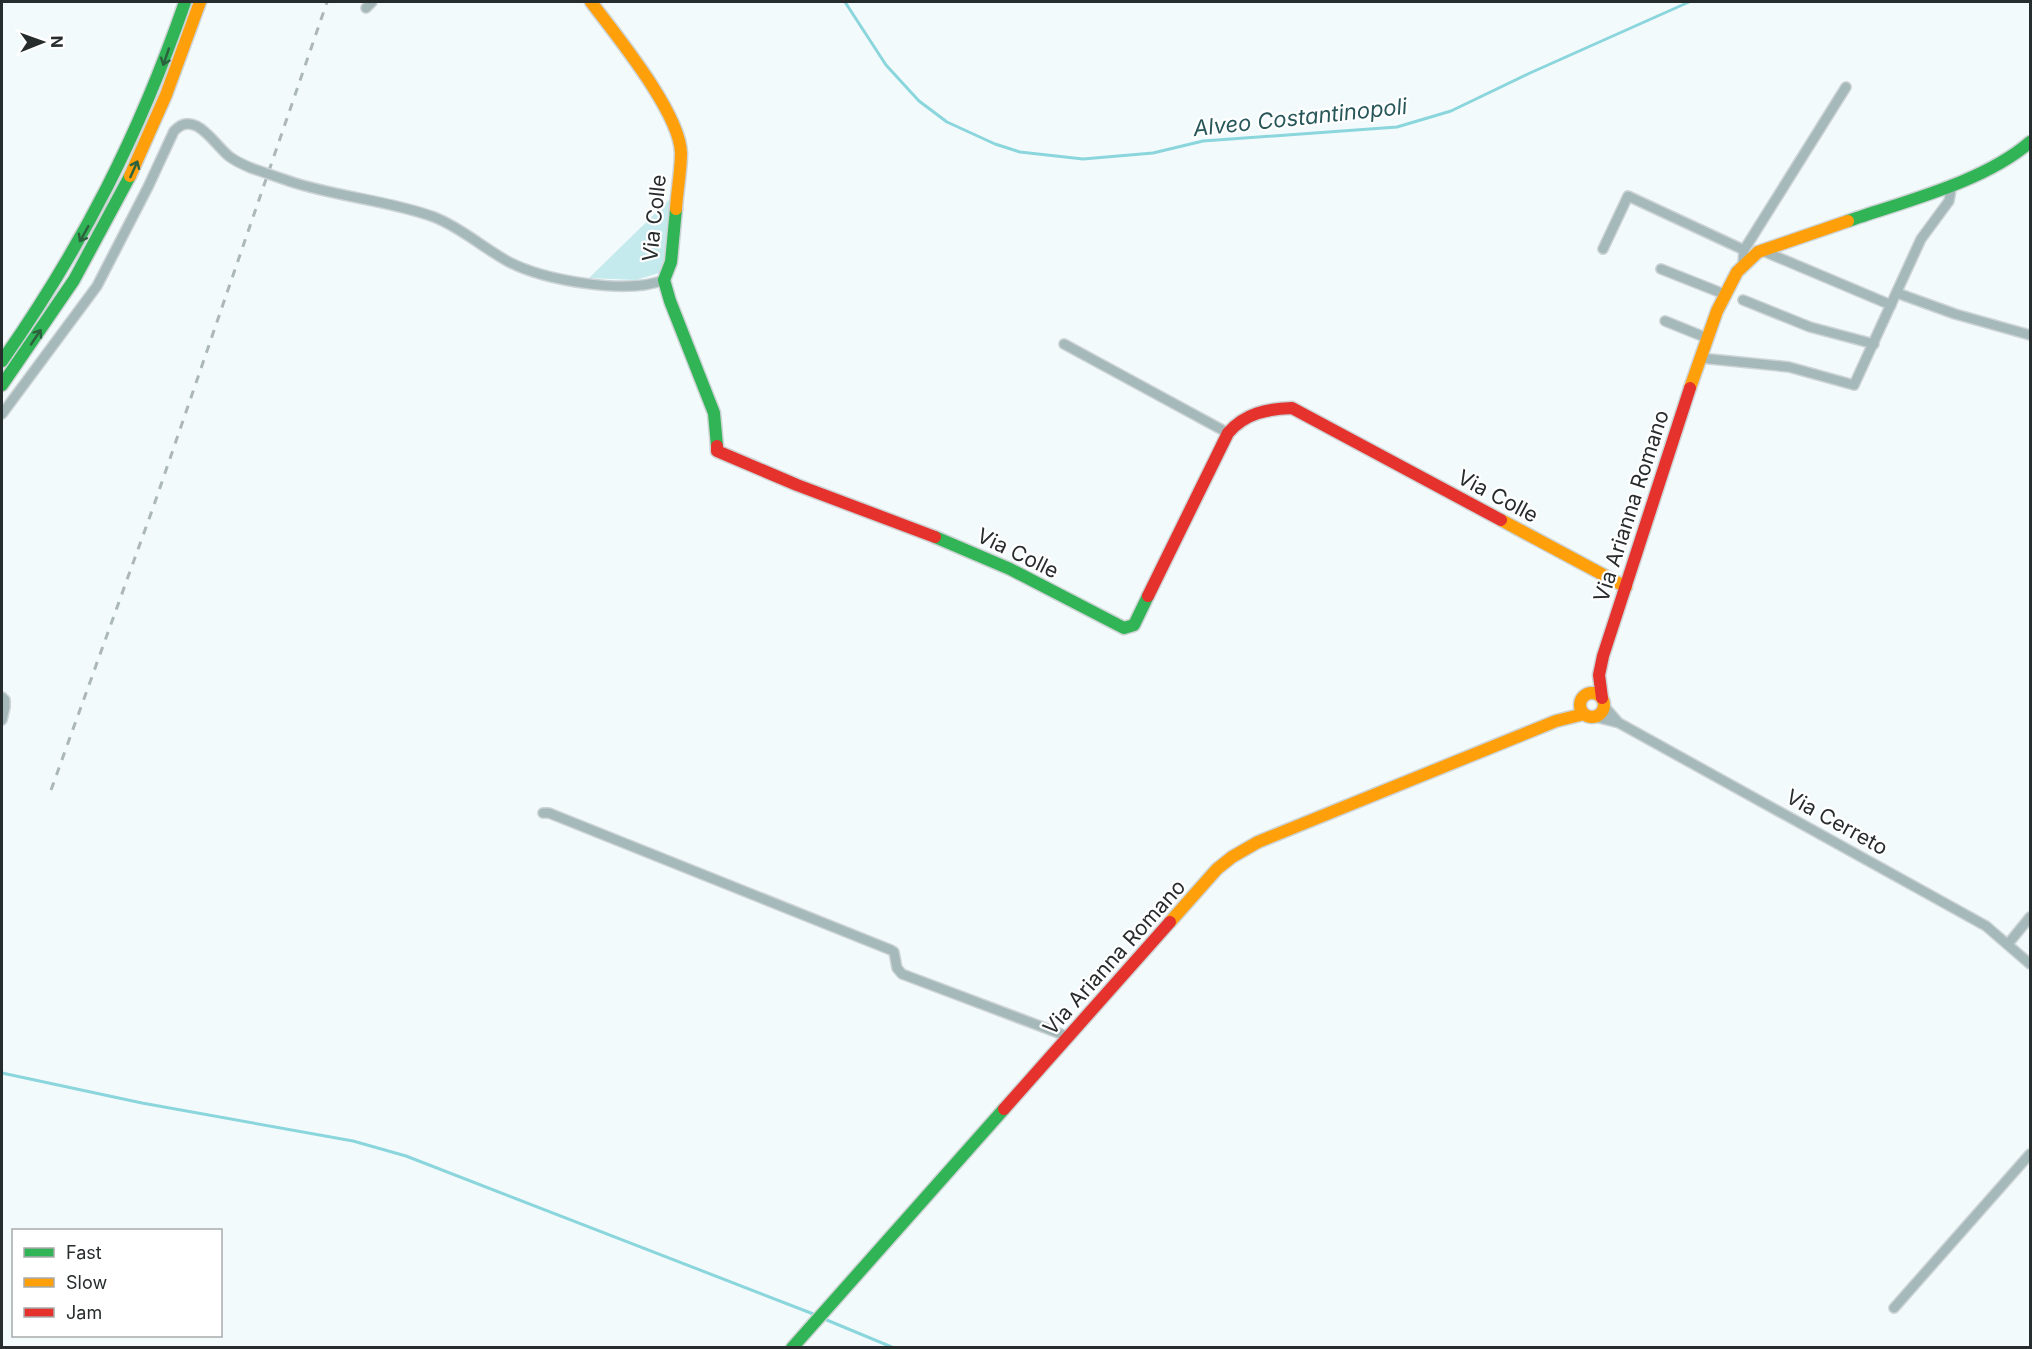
<svg xmlns="http://www.w3.org/2000/svg" width="2032" height="1349" font-family="Inter,sans-serif">
<style>
.green{fill:#c4eaed}
.lines{fill:none;stroke-linecap:round;stroke-linejoin:round}
.stream{stroke:#8ad6dc;stroke-width:3}
.street-casing{stroke:#ced4d6;stroke-width:12}
.fast-casing{stroke:#ced4d6;stroke-width:15}
.slow-casing{stroke:#ced4d6;stroke-width:15}
.jam-casing{stroke:#ced4d6;stroke-width:15}
.street{stroke:#a5b9bb;stroke-width:9}
.fast{stroke:#30b455;stroke-width:12}
.slow{stroke:#ff9f0a;stroke-width:12}
.jam{stroke:#e5322d;stroke-width:12}
.rail{stroke:#abb7b8;stroke-width:3;stroke-dasharray:8 8;stroke-linecap:butt}
.street-bridge-casing{stroke:#ced4d6;stroke-width:12;stroke-linecap:butt}
.street-bridge{stroke:#a5b9bb;stroke-width:9}
.oneway{stroke:#2b623d}
.labels{text-anchor:middle;dominant-baseline:central;stroke-width:4.5;stroke-linejoin:round;paint-order:stroke}
.street-label{font-size:21px;fill:#272c2d;stroke:#fff}
.water-label{font-size:22px;font-style:italic;fill:#28575a;stroke:#fff}
</style>
<rect width="100%" height="100%" fill="#f2fafc"/>
<path class="green" d="M 671,198 L 668,256 L 662,272 L 636,280 L 589,278 Z"/>
<g class="lines">
<g class="stream">
<path d="M 845,2 L 886,65 L 919,101 L 947,122 L 995,144 L 1020,152 L 1083,159 L 1153,153 L 1203,141 L 1397,127 L 1451,111 L 1530,73 L 1689,2"/>
<path d="M 2,1073 L 142,1103 L 353,1141 L 406,1156 L 816,1315"/>
<path d="M 822,1318 L 894,1348"/>
</g>
<g class="street-casing">
<g id="street">
<path d="M 366,8 L 372,2"/>
<path d="M 289,181 C 336,197 388,200 434,217 C 462,228 483,248 509,262 C 544,280 626,295 664,280"/>
<path d="M 1603,249 L 1628,196 L 1744,250"/>
<path d="M 1763,251 L 1891,305"/>
<path d="M 1743,264 L 1744,250 L 1846,87"/>
<path d="M 1661,269 L 1724,294"/>
<path d="M 1897,293 L 1955,314 L 2030,335"/>
<path d="M 1743,300 L 1810,327 L 1874,344"/>
<path d="M 1665,321 L 1707,338"/>
<path d="M 1064,344 L 1228,433"/>
<path d="M 1700,358 L 1789,367 L 1854,385 L 1921,239 L 1949,201 L 1952,184"/>
<path d="M 2,414 L 97,286 L 148,187 L 174,131 C 195,108 215,146 230,157 C 237,162 244,165 251,168"/>
<path d="M 2,697 L 5,700 L 5,707 L 2,720"/>
<path d="M 1604,706 L 1617,721"/>
<path d="M 1595,717 L 1619,723 L 1986,926 L 2030,964"/>
<path d="M 543,813 L 549,813 L 891,950 L 894,952 L 897,968 L 902,974 L 1069,1037"/>
<path d="M 2008,944 L 2030,917"/>
<path d="M 1894,1308 L 2030,1154"/>
</g>
</g>
<g class="fast-casing">
<g id="fast">
<path d="M 676,209 L 671,262 L 664,280 L 670,301 L 714,413 L 717,446"/>
<path d="M 1848,221 C 1905,201 1984,182 2030,142"/>
<path d="M 2,361 C 83,245 139,135 185,2"/>
<path d="M 2,385 L 74,280 L 130,176"/>
<path d="M 935,537 L 1010,569 L 1124,628 L 1134,625 L 1148,596"/>
<path d="M 792,1348 L 1004,1109"/>
</g>
</g>
<g class="slow-casing">
<g id="slow">
<path d="M 591,2 C 616,35 680,113 681,153 C 681,171 677,191 676,209"/>
<path d="M 130,176 L 166,95 L 200,2"/>
<path d="M 1690,388 L 1717,311 L 1737,272 L 1758,252 L 1848,221"/>
<path d="M 1501,520 L 1626,587"/>
<circle cx="1592" cy="705" r="12"/>
<path d="M 1170,922 L 1217,869 L 1232,857 L 1258,842 L 1556,721 L 1584,714"/>
</g>
</g>
<g class="jam-casing">
<g id="jam">
<path d="M 717,446 L 717,451 L 797,485 L 935,537"/>
<path d="M 1148,596 L 1228,433 C 1245,413 1267,409 1292,408 L 1501,520"/>
<path d="M 1602,698 L 1599,675 L 1603,656 L 1690,388"/>
<path d="M 1004,1109 L 1170,922"/>
</g>
</g>
<use href="#street" class="street"/>
<use href="#fast" class="fast"/>
<use href="#slow" class="slow"/>
<use href="#jam" class="jam"/>
<path class="rail" d="M 51,790 L 154,505 L 327,2"/>
<g class="street-bridge-casing">
<path id="street-bridge" d="M 251,168 L 289,181"/>
</g>
<use href="#street-bridge" class="street-bridge"/>
</g>
<defs><path id="oneway-shaft" d="M-6 0H5M1.5-3L5.5 0L1.5 3" fill="none" stroke-width="1.6" stroke-linecap="round" stroke-linejoin="round" transform="scale(1.5)"/></defs>
<g class="oneway">
<use href="#oneway-shaft" transform="translate(166 57) rotate(109)"/>
<use href="#oneway-shaft" transform="translate(134 169) rotate(-66)"/>
<use href="#oneway-shaft" transform="translate(84 234) rotate(119)"/>
<use href="#oneway-shaft" transform="translate(36 337) rotate(-56)"/>
</g>
<g class="labels">
<g class="street-label">
<text transform="translate(654 218) rotate(-84)">Via Colle</text>
<text transform="translate(1498 496) rotate(28)">Via Colle</text>
<text transform="translate(1631 506) rotate(-72)">Via Arianna Romano</text>
<text transform="translate(1018 553) rotate(26)">Via Colle</text>
<text transform="translate(1837 822) rotate(29)">Via Cerreto</text>
<text transform="translate(1114 957) rotate(-48)">Via Arianna Romano</text>
</g>
<g class="water-label">
<text transform="translate(1300 117) rotate(-6)">Alveo Costantinopoli</text>
</g>
</g>
<rect width="2032" height="1349" fill="none" stroke="#272c2d" stroke-width="6"/>
<rect x="12" y="1229" width="210" height="108" fill="#ffffff" stroke="#a9abab" stroke-width="1.5"/>
<rect x="24" y="1248" width="30" height="9" fill="#30b455" stroke="#a9abab" stroke-width="1.5"/>
<text x="66" y="1259" font-size="18" fill="#272c2d">Fast</text>
<rect x="24" y="1278" width="30" height="9" fill="#ff9f0a" stroke="#a9abab" stroke-width="1.5"/>
<text x="66" y="1289" font-size="18" fill="#272c2d">Slow</text>
<rect x="24" y="1308" width="30" height="9" fill="#e5322d" stroke="#a9abab" stroke-width="1.5"/>
<text x="66" y="1319" font-size="18" fill="#272c2d">Jam</text>
<g transform="translate(42 42) rotate(89)" stroke="#ffffff" stroke-width="4.5" paint-order="stroke">
<path d="M0-4.5L10 22L0 15L-10 22Z" fill="#272c2d"/>
<text y="-9" font-size="16" font-weight="bold" text-anchor="middle" fill="#272c2d">N</text>
</g>
</svg>
